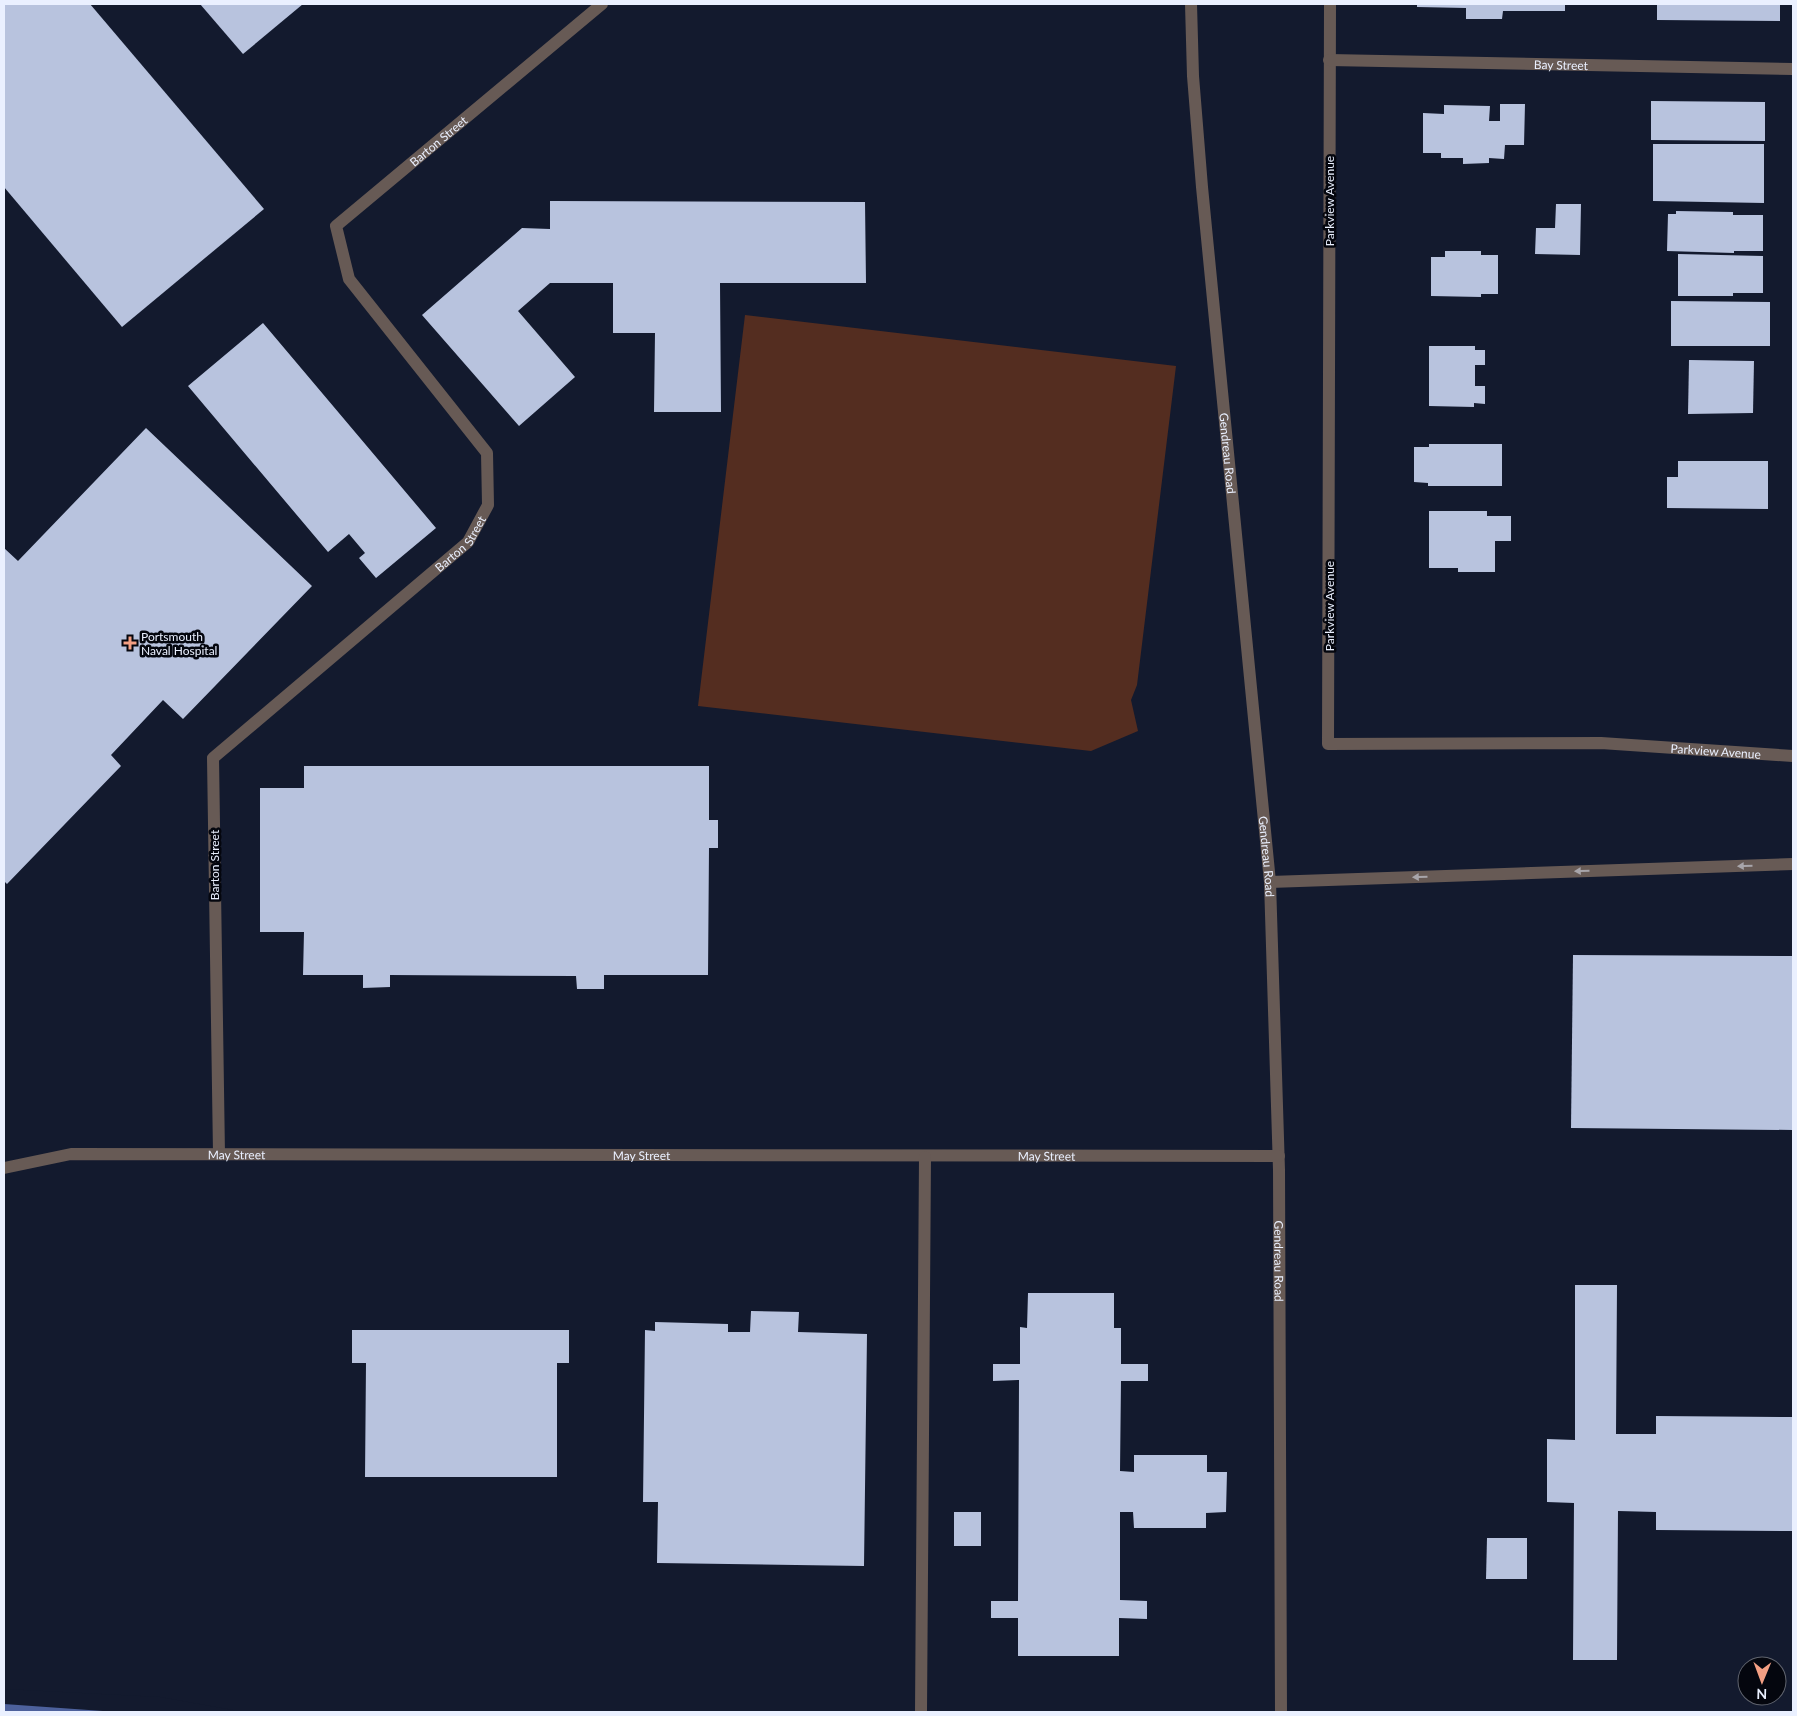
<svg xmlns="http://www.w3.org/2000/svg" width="1797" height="1716" font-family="Lato,sans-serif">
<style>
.green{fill:#542d20}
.water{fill:#4d619c}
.pier{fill:#131a2e}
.building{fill:#b8c3de}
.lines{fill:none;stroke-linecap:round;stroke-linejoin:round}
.minor{stroke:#675a55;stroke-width:12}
.oneway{fill:#a8a5aa}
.poi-dot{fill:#f39f83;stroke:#04060e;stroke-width:2}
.labels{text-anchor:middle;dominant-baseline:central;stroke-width:5;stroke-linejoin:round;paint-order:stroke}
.street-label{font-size:12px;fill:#eaf0ff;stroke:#04060e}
.poi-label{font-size:12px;fill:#eaf0ff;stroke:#04060e;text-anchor:start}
</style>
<rect width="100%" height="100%" fill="#131a2e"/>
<path class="green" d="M 745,315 L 1176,366 L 1137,685 L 1131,700 L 1138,731 L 1091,751 L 698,706 Z"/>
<path class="water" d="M 4,1692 L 233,1712 L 4,1712 Z"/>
<path class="pier" d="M 4,1689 L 160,1697 L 233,1710 L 235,1712 L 117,1712 L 4,1704 Z"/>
<g class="building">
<path d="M 4,4 L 90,4 L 264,209 L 122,327 L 4,187 Z"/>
<path d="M 200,4 L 303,4 L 243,54 Z"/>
<path d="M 1417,4 L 1565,4 L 1565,11 L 1503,11 L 1502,19 L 1466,19 L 1466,8 L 1417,7 Z"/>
<path d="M 1657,4 L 1780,4 L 1780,21 L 1657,20 Z"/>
<path d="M 1651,101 L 1765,102 L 1765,141 L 1651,140 Z"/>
<path d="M 1500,104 L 1525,104 L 1524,145 L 1505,145 L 1504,159 L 1489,158 L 1489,163 L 1463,164 L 1463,158 L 1441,158 L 1441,153 L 1423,153 L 1423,113 L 1444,114 L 1444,105 L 1490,106 L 1489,121 L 1500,121 Z"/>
<path d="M 1653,144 L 1764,144 L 1764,203 L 1653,201 Z"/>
<path d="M 550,201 L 865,202 L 866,283 L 720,283 L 721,412 L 654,412 L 655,333 L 613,333 L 613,283 L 550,283 L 518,311 L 575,377 L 519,426 L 422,315 L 522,228 L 550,229 Z"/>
<path d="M 1556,204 L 1581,204 L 1580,255 L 1535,254 L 1536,228 L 1555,228 Z"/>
<path d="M 1676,211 L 1733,212 L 1733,215 L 1763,215 L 1763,251 L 1734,251 L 1734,253 L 1667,251 L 1668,214 L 1676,214 Z"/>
<path d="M 1445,251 L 1481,251 L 1481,255 L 1498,255 L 1498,294 L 1481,294 L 1481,297 L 1431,296 L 1431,257 L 1445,257 Z"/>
<path d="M 1678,254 L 1763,256 L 1763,293 L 1733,293 L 1733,296 L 1678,296 Z"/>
<path d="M 1671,301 L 1770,302 L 1770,346 L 1671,346 Z"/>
<path d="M 263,323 L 436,528 L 376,578 L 359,558 L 365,553 L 349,534 L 328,552 L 188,386 Z"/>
<path d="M 1429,346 L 1475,346 L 1475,350 L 1485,350 L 1485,365 L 1475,365 L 1475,386 L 1485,386 L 1485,404 L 1474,403 L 1474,407 L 1429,406 Z"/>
<path d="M 1689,360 L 1754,361 L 1753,413 L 1688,414 Z"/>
<path d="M 146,428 L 312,586 L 183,719 L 163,700 L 111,755 L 121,766 L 7,884 L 4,881 L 4,548 L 18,561 Z"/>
<path d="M 1429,444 L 1502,444 L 1502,486 L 1428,486 L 1428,483 L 1414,482 L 1414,447 L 1429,447 Z"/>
<path d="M 1678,461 L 1768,461 L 1768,509 L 1667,508 L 1667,477 L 1678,477 Z"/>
<path d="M 1429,511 L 1487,511 L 1487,516 L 1511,516 L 1511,541 L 1495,541 L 1495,572 L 1458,572 L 1458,568 L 1429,568 Z"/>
<path d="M 304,766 L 709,766 L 709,820 L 718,820 L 718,848 L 709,848 L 708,975 L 604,975 L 604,989 L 577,989 L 576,976 L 390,975 L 390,987 L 363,988 L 363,975 L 303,975 L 304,932 L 260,932 L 260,788 L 304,788 Z"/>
<path d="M 1573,955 L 1793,956 L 1793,1130 L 1571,1128 Z"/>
<path d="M 1575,1285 L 1617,1285 L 1616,1434 L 1656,1434 L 1656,1416 L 1793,1417 L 1793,1531 L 1656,1530 L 1656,1512 L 1618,1511 L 1617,1660 L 1573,1660 L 1574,1503 L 1547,1502 L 1547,1439 L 1575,1440 Z"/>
<path d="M 1028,1293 L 1114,1293 L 1114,1328 L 1121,1328 L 1121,1364 L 1148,1364 L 1148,1381 L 1121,1381 L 1120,1471 L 1134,1472 L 1134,1455 L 1207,1455 L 1207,1472 L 1227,1472 L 1226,1512 L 1206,1513 L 1206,1528 L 1134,1528 L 1133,1512 L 1120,1512 L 1120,1600 L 1147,1601 L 1147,1619 L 1119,1618 L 1119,1656 L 1018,1656 L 1018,1618 L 991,1618 L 991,1601 L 1018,1601 L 1019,1380 L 993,1381 L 993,1364 L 1020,1364 L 1020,1327 L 1027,1328 Z"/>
<path d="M 751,1311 L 799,1312 L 798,1332 L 867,1334 L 864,1566 L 657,1563 L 658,1502 L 643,1502 L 645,1330 L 655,1331 L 655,1322 L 728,1324 L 728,1332 L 750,1332 Z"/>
<path d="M 352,1330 L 569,1330 L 569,1363 L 557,1363 L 557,1477 L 365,1477 L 366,1363 L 352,1363 Z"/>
<rect x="954" y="1512" width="27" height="34"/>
<path d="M 1487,1538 L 1527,1538 L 1527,1579 L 1486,1579 Z"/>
</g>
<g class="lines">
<g class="minor">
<path id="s1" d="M 1191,4 L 1193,76 L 1202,187 L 1270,882 L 1279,1170 L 1281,1712"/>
<path id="s2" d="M 1330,4 L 1328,744 L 1601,743 L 1793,756"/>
<path id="s3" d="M 1329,60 L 1793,69"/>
<path d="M 1270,882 L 1793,864"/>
<path id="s4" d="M 219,1154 L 213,758 L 468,542 L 488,505 L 487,453 L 349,279 L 336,226 L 602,4"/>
<path id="s5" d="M 4,1168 L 71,1154 L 1279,1156"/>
<path d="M 921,1712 L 925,1157"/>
</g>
</g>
<defs><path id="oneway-solid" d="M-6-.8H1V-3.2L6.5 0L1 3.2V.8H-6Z" transform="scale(1.25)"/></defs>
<g class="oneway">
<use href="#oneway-solid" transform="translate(1745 866) rotate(178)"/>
<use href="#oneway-solid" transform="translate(1582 871) rotate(178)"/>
<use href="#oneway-solid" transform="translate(1420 877) rotate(178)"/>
</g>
<path class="poi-dot" d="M127.5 635.5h5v5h5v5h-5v5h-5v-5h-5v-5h5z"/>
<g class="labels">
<g class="street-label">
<text stroke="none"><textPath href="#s3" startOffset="232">Bay Street</textPath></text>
<text stroke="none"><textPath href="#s4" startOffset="1234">Barton Street</textPath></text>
<text transform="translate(1329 201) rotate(-90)">Parkview Avenue</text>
<text stroke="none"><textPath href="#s1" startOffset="451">Gendreau Road</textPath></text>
<text stroke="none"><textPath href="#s4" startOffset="724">Barton Street</textPath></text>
<text transform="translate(1329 606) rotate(-90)">Parkview Avenue</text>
<text stroke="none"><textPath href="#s2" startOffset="1128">Parkview Avenue</textPath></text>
<text stroke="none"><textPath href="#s1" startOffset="856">Gendreau Road</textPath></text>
<text transform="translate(214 865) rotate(-90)">Barton Street</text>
<text stroke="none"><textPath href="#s5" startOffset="234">May Street</textPath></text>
<text stroke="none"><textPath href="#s5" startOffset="639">May Street</textPath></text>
<text stroke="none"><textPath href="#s5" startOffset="1044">May Street</textPath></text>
<text stroke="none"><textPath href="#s1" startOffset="1261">Gendreau Road</textPath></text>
</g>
<g class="poi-label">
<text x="141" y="636">Portsmouth<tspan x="141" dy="14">Naval Hospital</tspan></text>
</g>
</g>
<rect width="1797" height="1716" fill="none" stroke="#eaf0ff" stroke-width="10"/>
<g transform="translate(1762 1681) rotate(181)"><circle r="24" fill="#04060e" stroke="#60646e"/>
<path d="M0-4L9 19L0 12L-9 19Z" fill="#f39f83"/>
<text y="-8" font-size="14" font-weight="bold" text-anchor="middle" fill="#eaf0ff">N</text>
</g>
</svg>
